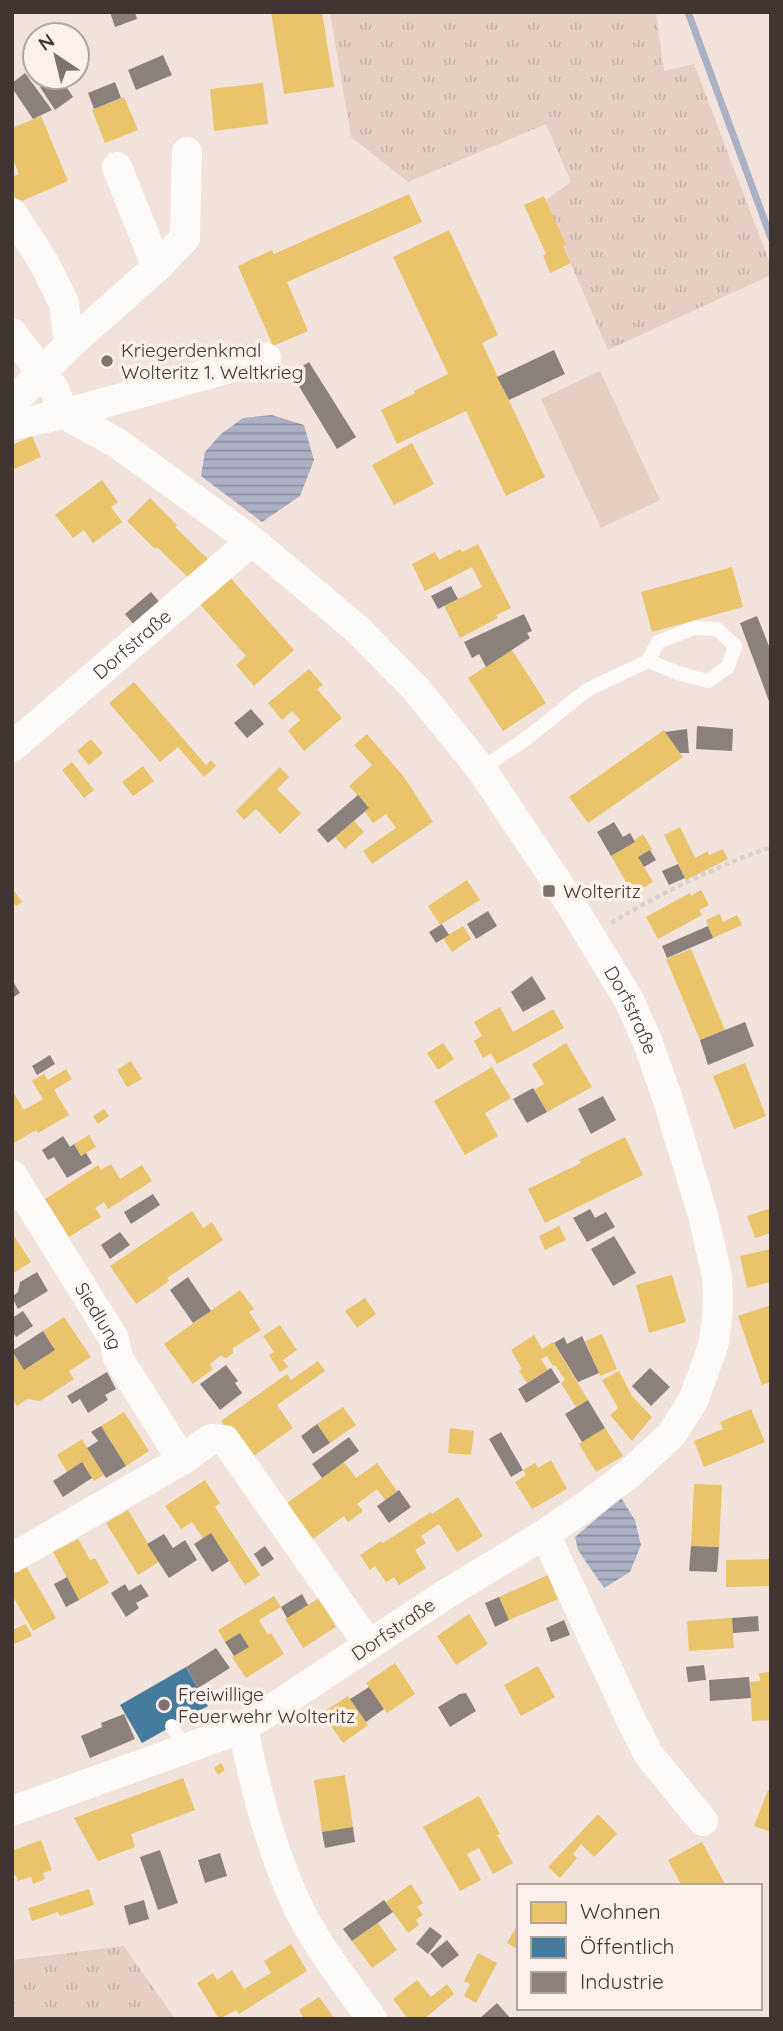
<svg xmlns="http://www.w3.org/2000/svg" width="783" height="2031" font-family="Quicksand,sans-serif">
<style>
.grass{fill:url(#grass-tufts)}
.park{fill:#e6cec3}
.water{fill:url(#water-rules)}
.homes{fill:#e9c46a}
.public{fill:#457b9d}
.industry{fill:#8a817c}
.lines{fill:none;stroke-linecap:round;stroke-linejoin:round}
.stream{stroke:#acb0c5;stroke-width:7}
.path{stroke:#d6d2d0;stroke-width:4.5;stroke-dasharray:5 3.5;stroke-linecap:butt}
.lane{stroke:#fdfbfa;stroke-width:14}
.street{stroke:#fdfbfa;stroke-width:30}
.poi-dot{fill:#7e726c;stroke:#fcf0eb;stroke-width:2.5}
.labels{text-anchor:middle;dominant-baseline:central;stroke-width:7;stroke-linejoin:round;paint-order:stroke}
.poi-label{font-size:19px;fill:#403530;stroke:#fcf0eb;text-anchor:start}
.street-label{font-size:19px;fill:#403530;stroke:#fcf0eb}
</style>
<defs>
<pattern id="grass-tufts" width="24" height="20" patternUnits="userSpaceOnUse" patternTransform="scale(1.75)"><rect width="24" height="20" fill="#e6cec3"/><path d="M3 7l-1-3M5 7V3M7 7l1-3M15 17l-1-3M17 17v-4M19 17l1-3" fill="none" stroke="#c6b2a8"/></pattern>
<pattern id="water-rules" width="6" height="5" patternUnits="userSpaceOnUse" patternTransform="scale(1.75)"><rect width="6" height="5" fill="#acb0c5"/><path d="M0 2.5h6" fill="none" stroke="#8d90a0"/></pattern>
</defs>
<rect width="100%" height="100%" fill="#f2e2dc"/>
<g class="grass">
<path d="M 330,12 L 656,12 L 664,71 L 694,64 L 771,266 L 771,275 L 608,350 L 572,266 L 546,200 L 571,182 L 546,124 L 408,182 L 351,137 Z"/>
<path d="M 124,1946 L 175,2019 L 12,2019 L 12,1960 Z"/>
</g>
<path class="park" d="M 600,371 L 660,500 L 601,528 L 541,399 Z"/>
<g class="water">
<path d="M 272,415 L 304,425 L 314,460 L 300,496 L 262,522 L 201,476 L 205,452 L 221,434 L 243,418 Z"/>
<path d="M 621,1498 L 635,1520 L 641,1545 L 630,1572 L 604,1588 L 578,1550 L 575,1537 Z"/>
</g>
<g class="homes">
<path d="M 271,12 L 322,12 L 334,87 L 284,94 Z"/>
<path d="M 263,83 L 268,124 L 214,131 L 210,89 Z"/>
<path d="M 124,97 L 138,130 L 105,143 L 92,110 Z"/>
<path d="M 41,116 L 68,181 L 17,203 L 12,192 L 12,177 L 19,174 L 12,157 L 12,128 Z"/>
<path d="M 409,194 L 422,222 L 287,282 L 308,331 L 273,346 L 238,266 L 272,250 L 274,254 Z"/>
<path d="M 544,196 L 566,245 L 563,246 L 571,263 L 550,273 L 543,255 L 546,254 L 524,205 Z"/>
<path d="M 449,230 L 498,335 L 482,343 L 545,477 L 506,496 L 466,411 L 397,444 L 381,410 L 415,393 L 414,391 L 448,374 L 393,257 Z"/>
<path d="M 32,436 L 41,457 L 12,470 L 12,445 Z"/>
<path d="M 412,443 L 434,484 L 394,505 L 372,465 Z"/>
<path d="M 102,480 L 118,502 L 111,507 L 122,522 L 93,543 L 84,530 L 73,538 L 55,515 Z"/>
<path d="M 150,498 L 177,525 L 175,527 L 211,562 L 192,581 L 157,547 L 155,549 L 127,521 Z"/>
<path d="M 478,544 L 511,608 L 496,615 L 498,618 L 460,638 L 444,606 L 482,587 L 472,567 L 425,591 L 412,564 L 435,552 L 439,560 L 460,549 L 462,552 Z"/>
<path d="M 732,567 L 743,607 L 652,632 L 641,592 Z"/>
<path d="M 227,574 L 294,650 L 254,686 L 236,665 L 246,656 L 197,601 Z"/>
<path d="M 512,650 L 546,703 L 503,731 L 468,678 Z"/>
<path d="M 309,669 L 323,685 L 317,689 L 342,718 L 304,751 L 288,731 L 300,720 L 292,711 L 282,720 L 268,703 Z"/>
<path d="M 134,682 L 206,765 L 211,760 L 216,766 L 204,777 L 178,747 L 160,762 L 109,703 Z"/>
<path d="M 664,730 L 683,757 L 588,823 L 569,797 Z"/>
<path d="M 367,734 L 404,777 L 433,822 L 372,864 L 363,851 L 396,828 L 386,814 L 373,823 L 365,812 L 369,808 L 349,786 L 372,765 L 354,745 Z"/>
<path d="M 91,739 L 103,753 L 89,765 L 77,751 Z"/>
<path d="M 72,762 L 94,790 L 84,798 L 62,770 Z"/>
<path d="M 143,766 L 154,781 L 133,796 L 122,782 Z"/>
<path d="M 280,767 L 289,777 L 277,789 L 301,813 L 280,834 L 256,809 L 244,820 L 236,811 Z"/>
<path d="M 354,821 L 364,832 L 345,849 L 335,837 Z"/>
<path d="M 680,827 L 695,858 L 708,851 L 709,855 L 723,849 L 728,859 L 686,880 L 664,835 Z"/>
<path d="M 643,834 L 652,849 L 638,857 L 653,882 L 633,894 L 611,856 L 635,842 L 634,840 Z"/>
<path d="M 467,880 L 480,900 L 440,925 L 428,906 Z"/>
<path d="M 12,888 L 22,902 L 16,906 L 12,901 Z"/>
<path d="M 701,890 L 709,905 L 699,910 L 702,915 L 658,939 L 646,917 L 690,893 L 691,896 Z"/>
<path d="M 720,914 L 723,922 L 737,915 L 742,925 L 713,938 L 706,920 Z"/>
<path d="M 463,926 L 471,939 L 452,952 L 443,938 Z"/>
<path d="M 691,949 L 725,1030 L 700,1040 L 666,959 Z"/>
<path d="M 500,1007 L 513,1032 L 553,1009 L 564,1028 L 497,1064 L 491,1053 L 483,1058 L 474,1041 L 482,1036 L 474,1022 Z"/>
<path d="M 443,1043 L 454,1059 L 438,1070 L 427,1053 Z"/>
<path d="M 566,1043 L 592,1087 L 547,1112 L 534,1090 L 544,1084 L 532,1064 Z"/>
<path d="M 131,1061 L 142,1079 L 127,1087 L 117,1070 Z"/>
<path d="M 745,1063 L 766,1116 L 734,1129 L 713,1076 Z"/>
<path d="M 492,1067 L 511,1098 L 485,1113 L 498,1136 L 465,1155 L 434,1101 Z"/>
<path d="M 66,1069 L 72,1079 L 54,1090 L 69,1115 L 38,1133 L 36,1130 L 14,1143 L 12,1140 L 12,1090 L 24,1110 L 43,1099 L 32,1081 L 44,1074 L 48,1080 Z"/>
<path d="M 104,1109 L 109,1116 L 98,1124 L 93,1116 Z"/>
<path d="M 89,1135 L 96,1147 L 81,1156 L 74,1144 Z"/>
<path d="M 625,1137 L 643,1175 L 545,1223 L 528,1189 L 581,1163 L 579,1160 Z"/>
<path d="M 111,1164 L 120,1179 L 142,1165 L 152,1181 L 108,1209 L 104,1202 L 95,1208 L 101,1217 L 69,1237 L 45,1199 L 98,1165 L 101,1170 Z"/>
<path d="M 771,1208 L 771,1233 L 755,1238 L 747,1216 Z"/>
<path d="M 192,1211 L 203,1228 L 212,1222 L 223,1240 L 167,1278 L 169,1281 L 136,1304 L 110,1266 Z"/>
<path d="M 559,1226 L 566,1240 L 545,1250 L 539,1236 Z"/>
<path d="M 12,1233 L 31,1262 L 12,1274 Z"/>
<path d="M 771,1249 L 771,1282 L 747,1288 L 740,1256 Z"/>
<path d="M 672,1275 L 686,1322 L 649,1333 L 636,1285 Z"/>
<path d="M 240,1290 L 254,1309 L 249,1312 L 261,1330 L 233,1348 L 233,1353 L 226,1358 L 220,1356 L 210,1364 L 213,1369 L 193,1384 L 164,1344 Z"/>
<path d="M 365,1298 L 376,1314 L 357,1328 L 345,1311 Z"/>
<path d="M 771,1305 L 771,1382 L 762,1385 L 738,1316 Z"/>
<path d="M 64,1317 L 91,1357 L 69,1371 L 74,1379 L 40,1401 L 27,1399 L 17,1406 L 12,1397 L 12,1351 L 24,1370 L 55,1350 L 43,1331 Z"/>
<path d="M 280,1325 L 297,1350 L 283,1360 L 288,1367 L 280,1372 L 269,1355 L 274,1352 L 263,1336 Z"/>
<path d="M 602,1334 L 617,1369 L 600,1376 L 585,1341 Z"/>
<path d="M 534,1335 L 542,1349 L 553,1342 L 588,1400 L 576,1407 L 561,1383 L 565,1380 L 555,1365 L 553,1366 L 547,1356 L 541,1359 L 548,1370 L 527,1383 L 519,1371 L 522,1369 L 511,1350 Z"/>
<path d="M 318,1361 L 325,1371 L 277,1405 L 293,1428 L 248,1460 L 221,1421 L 287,1374 L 291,1380 Z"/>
<path d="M 619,1371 L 632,1396 L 652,1417 L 632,1441 L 610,1415 L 618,1408 L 602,1380 Z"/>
<path d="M 343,1407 L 356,1425 L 330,1443 L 317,1424 Z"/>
<path d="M 751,1409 L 765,1442 L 704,1467 L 694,1441 L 723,1429 L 720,1422 Z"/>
<path d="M 124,1412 L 149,1451 L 126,1466 L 101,1426 Z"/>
<path d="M 450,1428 L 474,1431 L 471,1455 L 448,1453 Z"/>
<path d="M 605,1428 L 623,1456 L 596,1472 L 579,1444 Z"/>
<path d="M 82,1439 L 104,1475 L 94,1481 L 82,1462 L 67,1472 L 57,1455 Z"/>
<path d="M 551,1460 L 567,1489 L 532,1509 L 515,1482 L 526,1475 L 523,1470 L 535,1463 L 538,1468 Z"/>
<path d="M 344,1462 L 356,1478 L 377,1463 L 397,1491 L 385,1500 L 377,1489 L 357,1504 L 363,1511 L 348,1522 L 344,1516 L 309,1542 L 283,1506 Z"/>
<path d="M 205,1480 L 220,1503 L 215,1507 L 260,1575 L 245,1585 L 211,1533 L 203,1538 L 192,1522 L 181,1529 L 165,1506 Z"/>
<path d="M 694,1484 L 722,1485 L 719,1547 L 691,1546 Z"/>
<path d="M 458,1497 L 483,1536 L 457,1552 L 439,1524 L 421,1536 L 426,1543 L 415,1550 L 426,1568 L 399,1585 L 394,1577 L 386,1582 L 375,1566 L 370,1570 L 360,1555 L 381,1541 L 383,1543 L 431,1512 L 432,1514 Z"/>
<path d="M 128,1510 L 159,1562 L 138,1575 L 106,1523 Z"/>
<path d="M 78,1539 L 90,1560 L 95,1558 L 109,1583 L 79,1600 L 53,1552 Z"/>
<path d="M 771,1559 L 771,1586 L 726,1587 L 726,1560 Z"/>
<path d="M 26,1566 L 56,1618 L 33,1631 L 12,1595 L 12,1574 Z"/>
<path d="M 548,1575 L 558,1599 L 509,1620 L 499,1597 Z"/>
<path d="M 274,1596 L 281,1607 L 259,1620 L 268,1635 L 271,1633 L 284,1654 L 246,1678 L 232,1657 L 249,1647 L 240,1633 L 225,1642 L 218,1630 Z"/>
<path d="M 319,1598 L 336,1627 L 303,1648 L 285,1619 Z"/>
<path d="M 469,1614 L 488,1644 L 456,1665 L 437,1636 Z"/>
<path d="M 732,1618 L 734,1648 L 689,1651 L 687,1621 Z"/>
<path d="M 26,1624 L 32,1636 L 12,1645 L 12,1630 Z"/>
<path d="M 395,1663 L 415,1694 L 387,1713 L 366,1683 Z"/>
<path d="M 538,1666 L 555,1697 L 521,1716 L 504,1685 Z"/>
<path d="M 771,1672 L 771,1720 L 752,1721 L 750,1682 L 760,1681 L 759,1673 Z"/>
<path d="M 348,1696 L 368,1725 L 343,1743 L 322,1713 Z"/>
<path d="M 221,1763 L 225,1770 L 218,1775 L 214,1768 Z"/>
<path d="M 345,1775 L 353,1827 L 322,1832 L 314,1780 Z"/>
<path d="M 183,1778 L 195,1810 L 131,1834 L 135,1847 L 98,1861 L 74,1818 Z"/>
<path d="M 768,1790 L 771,1792 L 771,1832 L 754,1826 Z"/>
<path d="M 479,1796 L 500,1834 L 497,1835 L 513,1863 L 493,1874 L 479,1848 L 467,1854 L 481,1880 L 460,1891 L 423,1827 Z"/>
<path d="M 598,1814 L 617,1834 L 594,1857 L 581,1844 L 573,1854 L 577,1858 L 560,1878 L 548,1867 Z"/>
<path d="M 41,1840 L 52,1870 L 43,1873 L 45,1879 L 33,1884 L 31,1877 L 18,1881 L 16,1875 L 12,1877 L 12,1851 Z"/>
<path d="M 702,1842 L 726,1886 L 682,1886 L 668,1860 Z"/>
<path d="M 411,1884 L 423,1903 L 417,1907 L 423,1915 L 416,1920 L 419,1925 L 408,1933 L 386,1902 Z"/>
<path d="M 89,1889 L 94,1905 L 60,1916 L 58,1912 L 32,1921 L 28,1908 Z"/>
<path d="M 519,1922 L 519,1950 L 507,1943 Z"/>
<path d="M 378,1923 L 397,1950 L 372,1968 L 352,1941 Z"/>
<path d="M 291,1944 L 307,1971 L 239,2014 L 236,2010 L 219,2019 L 197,1983 L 213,1973 L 217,1980 L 232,1970 L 244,1989 L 271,1973 L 264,1961 Z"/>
<path d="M 478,1953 L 497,1963 L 476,2003 L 464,1996 L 470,1984 L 464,1981 Z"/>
<path d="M 417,1980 L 431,1997 L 447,1984 L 454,1994 L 424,2019 L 408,2019 L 393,1999 Z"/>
<path d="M 319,1997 L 335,2019 L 304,2019 L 299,2010 Z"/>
</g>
<path class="public" d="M 186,1667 L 208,1706 L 142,1743 L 120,1705 Z"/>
<g class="industry">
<path d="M 110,12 L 135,12 L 137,19 L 115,27 Z"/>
<path d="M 163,55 L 172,75 L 136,90 L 128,70 Z"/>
<path d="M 25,73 L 52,110 L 33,119 L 12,88 L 12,83 Z"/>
<path d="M 54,77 L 60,77 L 73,97 L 55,110 L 40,87 Z"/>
<path d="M 115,82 L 121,98 L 94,109 L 88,93 Z"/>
<path d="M 554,350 L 565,374 L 509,400 L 497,377 Z"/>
<path d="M 309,362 L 356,437 L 337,449 L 291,373 Z"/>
<path d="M 451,586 L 458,599 L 438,609 L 431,596 Z"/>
<path d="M 151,592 L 161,604 L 135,626 L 125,614 Z"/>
<path d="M 524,614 L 532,631 L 527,633 L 530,638 L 486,667 L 479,654 L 472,658 L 464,642 Z"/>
<path d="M 757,616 L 771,651 L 770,704 L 740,623 Z"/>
<path d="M 251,709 L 264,724 L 247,738 L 234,723 Z"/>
<path d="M 697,726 L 733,729 L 732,751 L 696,749 Z"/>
<path d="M 687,729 L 689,753 L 680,753 L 665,732 Z"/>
<path d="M 358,795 L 369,808 L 328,843 L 317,830 Z"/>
<path d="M 614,822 L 623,837 L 630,833 L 635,842 L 611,856 L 597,832 Z"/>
<path d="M 650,850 L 656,860 L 644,867 L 638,857 Z"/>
<path d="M 678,864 L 685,878 L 669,885 L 662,871 Z"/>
<path d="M 488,911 L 497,926 L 476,939 L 467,924 Z"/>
<path d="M 442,924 L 449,935 L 436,943 L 429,932 Z"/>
<path d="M 708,926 L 713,938 L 667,958 L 662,946 Z"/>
<path d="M 532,976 L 546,999 L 523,1012 L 511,992 Z"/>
<path d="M 14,983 L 20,993 L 12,998 L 12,984 Z"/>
<path d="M 745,1022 L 754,1046 L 708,1065 L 700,1040 Z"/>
<path d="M 50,1055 L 55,1064 L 37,1075 L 32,1066 Z"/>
<path d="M 533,1088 L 547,1112 L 527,1123 L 513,1099 Z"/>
<path d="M 603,1096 L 616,1120 L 591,1134 L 578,1109 Z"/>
<path d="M 63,1136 L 70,1147 L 74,1144 L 81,1156 L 86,1153 L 92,1163 L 67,1178 L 54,1157 L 48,1160 L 42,1150 Z"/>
<path d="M 153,1194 L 160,1205 L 131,1224 L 124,1212 Z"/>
<path d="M 590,1209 L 595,1218 L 606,1212 L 615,1227 L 587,1242 L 573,1218 Z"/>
<path d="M 120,1232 L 130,1245 L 110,1259 L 101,1245 Z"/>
<path d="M 614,1236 L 636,1273 L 613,1286 L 591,1249 Z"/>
<path d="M 37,1272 L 48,1291 L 18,1309 L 12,1297 L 18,1292 L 20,1282 Z"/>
<path d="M 188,1277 L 211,1311 L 193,1323 L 170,1290 Z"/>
<path d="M 23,1311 L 33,1326 L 16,1337 L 12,1331 L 12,1318 Z"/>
<path d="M 43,1331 L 55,1350 L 24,1370 L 12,1351 Z"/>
<path d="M 582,1336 L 599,1373 L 578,1382 L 554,1343 L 564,1337 L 567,1344 Z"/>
<path d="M 226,1365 L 238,1381 L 235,1383 L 242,1393 L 220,1410 L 200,1384 Z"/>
<path d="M 551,1368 L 560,1382 L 526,1403 L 518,1389 Z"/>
<path d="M 650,1368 L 670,1387 L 651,1406 L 632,1386 Z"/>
<path d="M 107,1372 L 116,1389 L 105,1395 L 108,1400 L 88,1413 L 80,1399 L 72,1404 L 67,1396 Z"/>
<path d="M 588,1400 L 605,1428 L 582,1442 L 565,1414 Z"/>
<path d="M 317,1424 L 330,1443 L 313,1454 L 301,1436 Z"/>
<path d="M 101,1426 L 126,1466 L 106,1478 L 87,1448 L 98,1441 L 91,1432 Z"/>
<path d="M 501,1432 L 523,1470 L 511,1477 L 489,1439 Z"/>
<path d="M 349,1437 L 359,1451 L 322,1478 L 312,1464 Z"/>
<path d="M 82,1462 L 92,1478 L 63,1497 L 53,1481 Z"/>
<path d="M 399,1490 L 411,1507 L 389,1523 L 377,1506 Z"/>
<path d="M 211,1533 L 229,1561 L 212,1572 L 194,1544 Z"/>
<path d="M 164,1534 L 173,1548 L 185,1540 L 197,1560 L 169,1578 L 147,1544 Z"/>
<path d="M 265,1546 L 274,1559 L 262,1567 L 254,1554 Z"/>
<path d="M 691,1546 L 719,1547 L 717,1572 L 689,1571 Z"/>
<path d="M 67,1577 L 79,1600 L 66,1607 L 54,1584 Z"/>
<path d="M 125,1584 L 129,1591 L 141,1584 L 149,1596 L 136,1603 L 139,1608 L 126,1617 L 111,1593 Z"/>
<path d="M 302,1594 L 308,1605 L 287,1618 L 281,1607 Z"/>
<path d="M 499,1597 L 509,1620 L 495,1627 L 485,1603 Z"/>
<path d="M 758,1616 L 759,1631 L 733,1633 L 732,1618 Z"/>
<path d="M 564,1620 L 570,1635 L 551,1642 L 546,1628 Z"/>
<path d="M 240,1633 L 249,1647 L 234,1656 L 225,1642 Z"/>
<path d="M 216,1648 L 230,1668 L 198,1688 L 186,1667 Z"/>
<path d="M 704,1665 L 706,1680 L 688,1682 L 686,1667 Z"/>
<path d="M 749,1677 L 751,1698 L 710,1701 L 709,1680 Z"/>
<path d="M 369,1687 L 384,1709 L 366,1722 L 350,1699 Z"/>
<path d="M 466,1693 L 476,1711 L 450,1727 L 438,1707 L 460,1694 Z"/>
<path d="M 124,1714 L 135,1739 L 90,1758 L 81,1736 L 102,1727 L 101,1723 Z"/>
<path d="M 353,1827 L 355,1842 L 325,1848 L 322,1832 Z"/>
<path d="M 160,1850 L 178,1903 L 158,1910 L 140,1857 Z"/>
<path d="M 220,1853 L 227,1876 L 205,1883 L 198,1860 Z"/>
<path d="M 144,1900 L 149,1919 L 129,1925 L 124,1906 Z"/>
<path d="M 384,1900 L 393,1912 L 352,1941 L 343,1929 Z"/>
<path d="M 430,1927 L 442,1936 L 428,1954 L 416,1944 Z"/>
<path d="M 447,1940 L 459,1955 L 442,1968 L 430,1954 Z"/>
<path d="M 497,2003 L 511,2019 L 479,2019 Z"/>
</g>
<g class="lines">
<path class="stream" d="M 688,12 L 771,238"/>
<path class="path" d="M 611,923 C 661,893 715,867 771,847"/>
<g class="lane">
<path d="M 481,769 L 527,738 L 587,690 L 648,661 L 681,674 L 708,681 L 728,667 L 735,646 L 717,629 L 694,628 L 658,642 L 648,661"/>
<path d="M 172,1726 L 186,1749"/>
</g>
<g class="street">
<path d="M 12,213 L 44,263 L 64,303 L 69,345"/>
<path d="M 157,267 L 185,238 L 187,152"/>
<path d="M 12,333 L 54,389 L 64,414 L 266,358"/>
<path d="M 12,403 L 69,345 L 157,267 L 117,167"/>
<path id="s1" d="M 12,425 L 64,414 L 117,443 L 252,541 L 357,629 L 416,689 L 481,769 L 559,885 L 629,1000 L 648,1043 L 666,1094 L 703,1215 L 717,1276 L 718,1309 L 714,1343 L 693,1401 L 671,1435 L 629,1474 L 589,1504 L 545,1534 L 446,1594 L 243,1728 L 12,1811"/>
<path id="s2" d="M 12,747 L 252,541"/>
<path id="s3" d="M 12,1175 L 114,1339 L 118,1358 L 182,1460 L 12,1558"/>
<path d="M 182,1460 L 211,1439 L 225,1440 L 369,1645"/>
<path d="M 545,1534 L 632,1722 L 649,1755 L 703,1821"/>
<path d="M 243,1728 C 255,1788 271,1851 298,1907 C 318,1947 345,1982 372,2019"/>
</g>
</g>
<g class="poi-dot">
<circle cx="107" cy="361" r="7"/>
<rect x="542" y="884" width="14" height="14" rx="3.5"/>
<circle cx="164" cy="1705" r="7"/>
</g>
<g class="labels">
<g class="poi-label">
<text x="121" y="350">Kriegerdenkmal<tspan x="121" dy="22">Wolteritz 1. Weltkrieg</tspan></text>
<text x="563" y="891">Wolteritz</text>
<text x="178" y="1694">Freiwillige<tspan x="178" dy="22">Feuerwehr Wolteritz</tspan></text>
</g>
<g class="street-label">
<text stroke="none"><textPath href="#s2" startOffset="158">Dorfstraße</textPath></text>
<text stroke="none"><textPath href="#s1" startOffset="889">Dorfstraße</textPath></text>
<text stroke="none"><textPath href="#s3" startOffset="166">Siedlung</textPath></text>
<text transform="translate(393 1629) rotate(-34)">Dorfstraße</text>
</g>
</g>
<rect width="783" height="2031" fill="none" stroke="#403530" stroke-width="28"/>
<rect x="517" y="1884" width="245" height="126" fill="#fcf0eb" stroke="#b1a5a0" stroke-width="2"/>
<rect x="531" y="1902" width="35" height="21" fill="#e9c46a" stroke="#b1a5a0" stroke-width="2"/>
<text x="580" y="1919" font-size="21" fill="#403530">Wohnen</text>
<rect x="531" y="1937" width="35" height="21" fill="#457b9d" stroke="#b1a5a0" stroke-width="2"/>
<text x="580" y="1954" font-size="21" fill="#403530">Öffentlich</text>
<rect x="531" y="1972" width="35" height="21" fill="#8a817c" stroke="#b1a5a0" stroke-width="2"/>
<text x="580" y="1989" font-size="21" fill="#403530">Industrie</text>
<g transform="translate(56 56) rotate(325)"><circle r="33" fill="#fcf0eb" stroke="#b1a5a0" stroke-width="2"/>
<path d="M0-5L12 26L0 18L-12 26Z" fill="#7e726c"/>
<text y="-10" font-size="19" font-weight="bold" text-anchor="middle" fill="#403530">N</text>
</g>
</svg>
